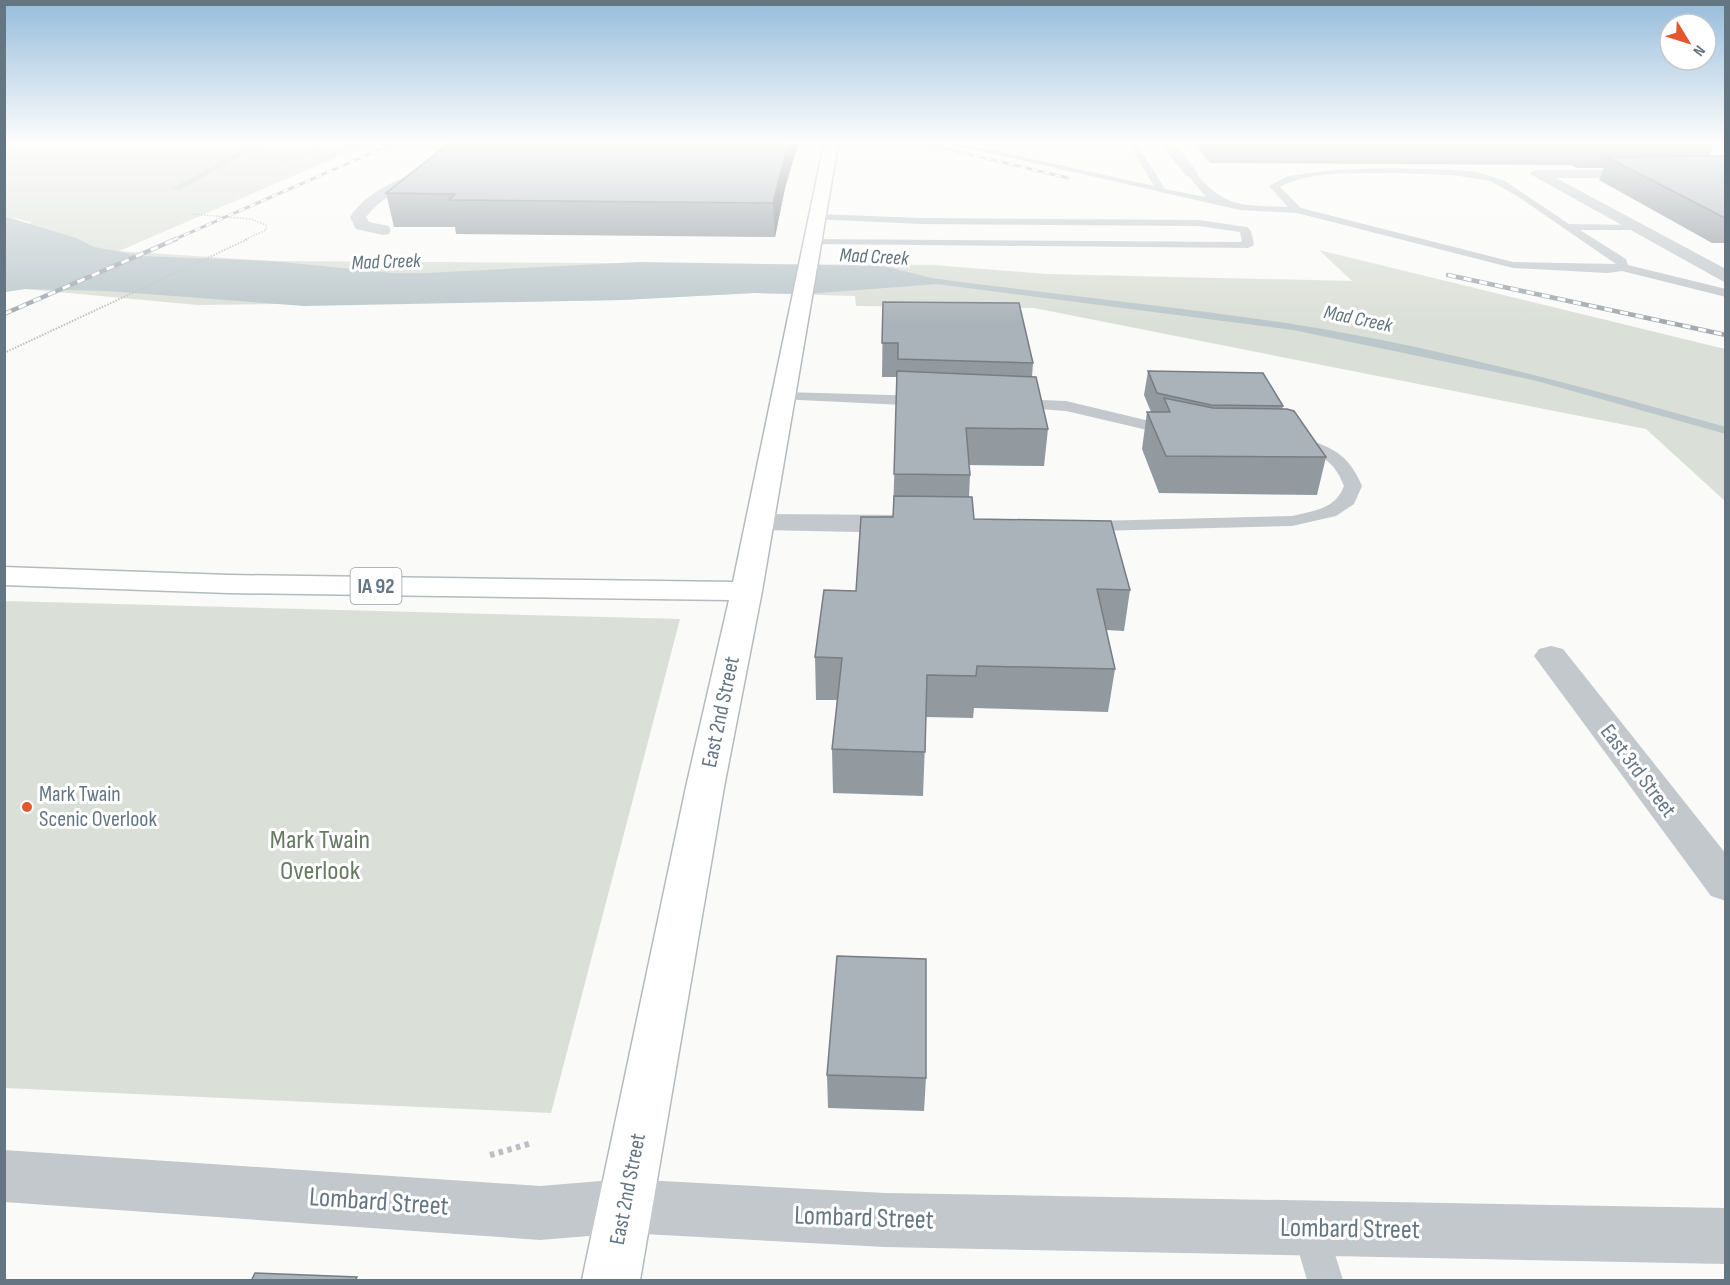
<svg xmlns="http://www.w3.org/2000/svg" width="1730" height="1285" font-family="'Sofia Sans Condensed',sans-serif">
<style>
.green{fill:#dadfd7}
.water{fill:#bbc7cb}
.lines{fill:none;stroke-linecap:round;stroke-linejoin:round}
.stream{fill:#bbc7cb;fill-rule:evenodd}
.primary-casing{stroke:#b5babe;stroke-width:3}
.path-far2{stroke:#bbbfc2;stroke-width:1.5;stroke-dasharray:1.5 1.5;stroke-linecap:butt}
.path-far1{stroke:#bbbfc2;stroke-width:2;stroke-dasharray:1.5 1.5;stroke-linecap:butt}
.path{stroke:#bbbfc2;stroke-width:6;stroke-dasharray:4.5 4.5;stroke-linecap:butt}
.lane{fill:#c3c8cc;fill-rule:evenodd}
.street{fill:#c3c8cc;fill-rule:evenodd}
.primary{fill:#fff;fill-rule:evenodd}
.rail-far1-casing{stroke:#a2aab0;stroke-width:3}
.rail-casing{stroke:#a2aab0;stroke-width:4.5}
.rail-far1{stroke:#fff;stroke-width:2;stroke-dasharray:6;stroke-linecap:butt}
.rail{stroke:#fff;stroke-width:3;stroke-dasharray:8;stroke-linecap:butt}
.wall{fill:#929a9f}
.shaded-wall{fill:#777d82}
.building{fill:#aab3b9;stroke:#777d82;stroke-width:1.5}
.poi-dot{fill:#e4572e;stroke:#fff;stroke-width:2}
.labels{text-anchor:middle;dominant-baseline:central;stroke-width:6;stroke-linejoin:round;paint-order:stroke}
.far-water-label{font-size:20px;font-style:italic;fill:#60757c;stroke:#fff}
.shield{fill:#fff;stroke:#939fa8;stroke-width:1.5}
.shield-label{font-size:21px;font-weight:bold;fill:#657683}
.street-label{font-size:22px;fill:#657683;stroke:#fff}
.poi-label{font-size:22px;fill:#657683;stroke:#fff;text-anchor:start}
.near-park-label{font-size:27px;fill:#687a64;stroke:#fff}
.near-street-label{font-size:27px;fill:#657683;stroke:#fff}
</style>
<rect width="100%" height="100%" fill="#fafaf8"/>
<g class="green">
<path d="M 22,144 L 367,144 L 119,251 L 271,261 L 933,265 L 1047,274 L 1352,281 L 1319,250 L 1725,349 L 1725,501 L 1646,429 L 1034,308 L 856,306 L 855,296 L 754,293 L 622,300 L 198,305 L 25,289 L 5,292 L 31,222 L 5,216 L 4,151 Z"/>
<path d="M 5,601 L 680,619 L 551,1113 L 5,1088 Z"/>
</g>
<path class="water" d="M 4,216 L 76,238 L 94,247 L 143,256 L 271,261 L 393,273 L 427,273 L 639,262 L 884,266 L 951,283 L 805,294 L 754,293 L 622,300 L 304,306 L 107,291 L 25,289 L 5,292 Z"/>
<g class="lines">
<path class="stream" d="M 931,278 C 1051,294 1172,306 1292,324 C 1439,347 1582,387 1726,427 L 1726,434 L 1533,380 L 1293,330 L 928,283 L 928,279 Z"/>
<g class="primary-casing">
<path id="primary" d="M 824,144 L 838,144 L 762,591 L 724,787 L 640,1280 L 582,1280 L 686,787 L 729,600 L 228,593 L 4,585 L 4,567 L 228,575 L 733,582 Z"/>
</g>
<g class="path-far2">
<path d="M 279,164 L 328,144"/>
<path d="M 192,214 L 251,219 L 266,225 L 266,230 L 244,240"/>
</g>
<path class="path-far1" d="M 4,353 L 248,239"/>
<path class="path" d="M 490,1155 L 532,1143"/>
<g class="lane">
<path d="M 254,144 L 264,144 L 180,190 L 172,188 Z"/>
<path d="M 950,144 L 965,144 L 1154,186 L 1129,144 L 1137,144 L 1165,189 L 1206,197 L 1186,173 L 1191,170 L 1194,171 C 1225,209 1242,205 1288,207 L 1269,186 L 1288,176 L 1333,170 L 1393,168 L 1453,170 L 1477,172 L 1505,181 L 1569,224 L 1638,225 L 1638,229 L 1634,230 L 1580,230 L 1626,259 L 1628,265 L 1726,289 L 1726,297 L 1622,271 L 1607,273 L 1513,268 L 1297,213 L 1240,210 ZM 1393,173 L 1453,175 L 1490,181 L 1517,196 L 1616,264 L 1513,262 L 1301,208 L 1280,187 C 1312,170 1357,174 1393,173 Z"/>
<path d="M 818,214 L 921,218 L 1199,220 L 1247,227 L 1251,231 L 1254,245 L 1248,248 L 813,244 L 807,241 L 809,239 L 1242,242 L 1240,232 L 1199,226 L 921,224 L 814,219 L 813,217 Z"/>
<path d="M 784,392 L 924,396 L 932,401 L 924,406 L 779,399 L 777,396 Z"/>
<path d="M 1016,399 L 1066,401 L 1179,428 L 1181,431 L 1173,436 L 1066,411 L 1011,407 L 1008,404 L 1011,401 Z"/>
<path d="M 1297,437 C 1331,446 1348,453 1362,486 L 1354,504 L 1336,516 L 1292,526 L 1095,531 L 1089,530 L 1086,526 L 1089,522 L 1095,521 L 1292,516 C 1313,511 1336,509 1344,486 C 1333,457 1319,456 1291,445 L 1289,442 L 1291,439 Z"/>
<path d="M 1310,1211 L 1323,1216 L 1343,1280 L 1307,1280 L 1292,1229 L 1297,1216 Z"/>
</g>
<g class="street">
<path d="M 463,144 L 479,144 C 449,179 394,180 366,217 L 369,222 L 389,226 L 391,230 L 389,234 L 383,235 L 356,229 L 350,217 C 369,189 398,181 427,167 C 440,161 451,152 463,144 Z"/>
<path d="M 1161,144 L 1175,144 L 1198,173 L 1196,176 L 1186,176 Z"/>
<path d="M 1542,170 L 1726,170 L 1726,178 L 1556,178 L 1726,269 L 1726,283 L 1530,174 L 1532,171 Z"/>
<path d="M 760,514 L 905,515 L 915,518 L 919,524 L 915,530 L 905,533 L 760,530 L 750,528 L 746,522 L 750,516 Z"/>
<path d="M 1551,646 L 1563,649 L 1726,854 L 1726,901 L 1711,896 L 1534,656 L 1539,649 Z"/>
<path d="M 4,1150 L 540,1186 L 625,1179 L 885,1193 L 1726,1208 L 1726,1264 L 885,1247 L 625,1233 L 540,1240 L 4,1202 Z"/>
</g>
<use href="#primary" class="primary"/>
<g class="rail-far1-casing">
<g id="rail-far1">
<path d="M 927,144 L 1068,178"/>
<path d="M 173,240 L 392,144"/>
</g>
</g>
<g class="rail-casing">
<g id="rail">
<path d="M 1448,275 L 1726,335"/>
<path d="M 4,314 L 176,239"/>
</g>
</g>
<use href="#rail-far1" class="rail-far1"/>
<use href="#rail" class="rail"/>
</g>
<g class="wall">
<path d="M 448,144 L 798,144 L 785,188 L 775,237 L 456,234 L 455,227 L 394,227 L 386,193 Z"/>
<path d="M 1195,144 L 1714,144 L 1709,156 L 1725,156 L 1725,243 L 1712,243 L 1599,180 L 1604,168 L 1577,168 L 1571,165 L 1210,163 Z"/>
<path d="M 883,302 L 1033,363 L 1032,377 L 1048,429 L 1044,466 L 969,465 L 970,475 L 969,497 L 974,519 L 1130,590 L 1124,631 L 1106,630 L 1115,669 L 1108,712 L 974,708 L 973,718 L 926,717 L 923,796 L 833,793 L 832,749 L 837,700 L 816,700 L 815,657 L 856,591 L 893,517 L 897,377 L 882,377 Z"/>
<path d="M 1148,371 L 1283,406 L 1282,409 L 1326,457 L 1317,495 L 1159,493 L 1142,449 L 1147,412 L 1151,412 L 1144,395 Z"/>
<path d="M 827,1075 L 926,1078 L 924,1111 L 828,1108 Z"/>
</g>
<path class="shaded-wall" d="M 788,144 L 798,144 L 785,188 L 775,237 L 773,203 Z"/>
<g class="building">
<path d="M 448,144 L 788,144 L 773,203 L 449,200 L 455,194 L 386,193 Z"/>
<path d="M 1725,156 L 1725,217 L 1723,217 L 1607,157 Z"/>
<path d="M 883,302 L 1019,303 L 1033,363 L 898,359 L 898,343 L 882,343 Z"/>
<path d="M 897,371 L 1036,377 L 1048,429 L 966,428 L 970,475 L 894,474 Z"/>
<path d="M 1148,371 L 1263,373 L 1283,406 L 1211,405 L 1157,393 Z"/>
<path d="M 1164,398 L 1213,408 L 1287,409 L 1294,411 L 1326,457 L 1166,456 L 1147,412 L 1170,412 Z"/>
<path d="M 894,496 L 972,497 L 974,519 L 1111,521 L 1130,590 L 1097,589 L 1115,669 L 977,666 L 976,676 L 927,675 L 925,752 L 832,749 L 842,658 L 815,657 L 824,590 L 856,591 L 861,517 L 893,517 Z"/>
<path d="M 837,956 L 926,959 L 926,1078 L 827,1075 Z"/>
<path d="M 255,1273 L 357,1277 L 355,1281 L 251,1281 Z"/>
</g>
<linearGradient id="sky" x2="0" y2="1"><stop stop-color="#96bcdc"/><stop offset="0.44" stop-color="#fdfdfc"/><stop offset="1" stop-color="#fdfdfc" stop-opacity="0"/></linearGradient>
<rect width="1730" height="324" fill="url(#sky)"/>
<circle class="poi-dot" cx="27" cy="807" r="6"/>
<g class="labels">
<g class="far-water-label">
<text transform="translate(874 257) rotate(3)">Mad Creek</text>
<text transform="translate(386 262) rotate(-2)">Mad Creek</text>
<text transform="translate(1358 319) rotate(12)">Mad Creek</text>
</g>
<rect class="shield" x="350.5" y="568" width="51" height="36" rx="4.5"/>
<g class="shield-label">
<text x="376" y="586">IA 92</text>
</g>
<g class="street-label">
<text transform="translate(721 712) rotate(-78)">East 2nd Street</text>
<text transform="translate(1638 771) rotate(53)">East 3rd Street</text>
<text transform="translate(628 1189) rotate(-79)">East 2nd Street</text>
</g>
<g class="poi-label">
<text x="39" y="794">Mark Twain<tspan x="39" dy="25">Scenic Overlook</tspan></text>
</g>
<g class="near-park-label">
<text x="320" y="840">Mark Twain<tspan x="320" dy="31">Overlook</tspan></text>
</g>
<g class="near-street-label">
<text transform="translate(379 1202) rotate(4)">Lombard Street</text>
<text transform="translate(864 1218) rotate(2)">Lombard Street</text>
<text transform="translate(1350 1229) rotate(1)">Lombard Street</text>
</g>
</g>
<rect width="1730" height="1285" fill="none" stroke="#657683" stroke-width="12"/>
<g transform="translate(1688 42) rotate(128)"><circle r="28" fill="#ffffff" stroke="#c1c8cd" stroke-width="1.5"/>
<path d="M0-4.5L10 22L0 15L-10 22Z" fill="#e4572e"/>
<text y="-9" font-size="16" font-weight="bold" text-anchor="middle" fill="#657683">N</text>
</g>
</svg>
